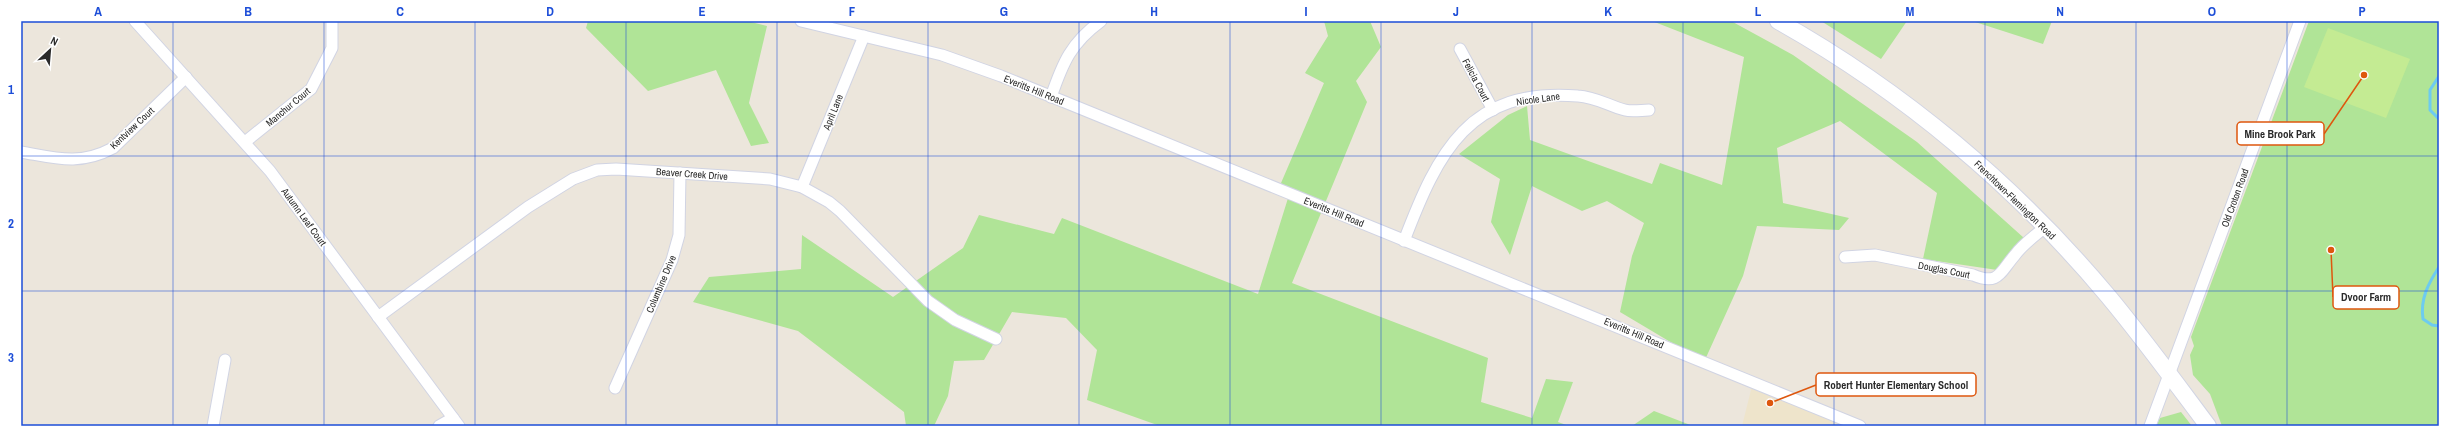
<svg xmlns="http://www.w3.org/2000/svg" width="2460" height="447" font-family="'Archivo Narrow',sans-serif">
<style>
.education{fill:#eee4cb}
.green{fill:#b0e497}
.pitch{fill:#c4eb93}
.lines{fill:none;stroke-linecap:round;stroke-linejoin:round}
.stream{stroke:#6dcbf0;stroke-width:3}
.street-casing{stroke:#d1d4e3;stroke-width:13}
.secondary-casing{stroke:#d1d4e3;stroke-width:18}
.street{stroke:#fff;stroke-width:11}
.secondary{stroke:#fff;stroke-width:16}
.grid{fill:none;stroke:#1d4ed8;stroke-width:1;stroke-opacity:0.55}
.labels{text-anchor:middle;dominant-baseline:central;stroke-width:3;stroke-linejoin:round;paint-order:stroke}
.street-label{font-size:10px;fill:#2a2a2a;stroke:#fff}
.leader{fill:none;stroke:#de570e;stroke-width:1.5}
.callout-dot{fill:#de570e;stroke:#fff;stroke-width:1.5}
.callout{fill:#fff;stroke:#de570e;stroke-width:1.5}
.callout-label{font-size:11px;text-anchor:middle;font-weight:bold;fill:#2a2a2a}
.neatline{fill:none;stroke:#1d4ed8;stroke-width:1.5}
.grid-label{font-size:13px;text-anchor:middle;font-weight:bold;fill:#1d4ed8}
</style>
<rect width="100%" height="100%" fill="#ece6dc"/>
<path class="education" d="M 1752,386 L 1850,426 L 1742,426 Z"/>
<g class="green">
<path d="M 588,21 L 747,21 L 767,26 L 749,103 L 769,143 L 751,146 L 716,70 L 648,91 L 586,28 Z"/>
<path d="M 1324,21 L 1370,21 L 1381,47 L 1356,81 L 1367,102 L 1292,283 L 1488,358 L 1481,402 L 1532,418 L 1546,379 L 1573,382 L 1558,422 L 1569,426 L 1160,426 L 1087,400 L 1097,350 L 1066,318 L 1012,312 L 984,360 L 954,361 L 948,396 L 934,426 L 906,426 L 904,412 L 798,331 L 693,302 L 709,277 L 801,269 L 802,235 L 893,297 L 963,248 L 979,215 L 1054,234 L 1062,218 L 1258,294 L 1289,195 L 1278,190 L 1324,83 L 1305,73 L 1328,36 Z"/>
<path d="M 1652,21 L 1731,21 L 1793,55 L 1917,142 L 2024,238 L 2004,271 L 1923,259 L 1937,193 L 1840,121 L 1777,148 L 1783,203 L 1849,218 L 1839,230 L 1757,226 L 1743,276 L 1704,362 L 1620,312 L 1632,256 L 1644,223 L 1607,201 L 1582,211 L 1532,186 L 1510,255 L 1491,222 L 1500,179 L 1459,154 L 1508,115 L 1527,106 L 1530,140 L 1652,184 L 1660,163 L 1722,185 L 1744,57 Z"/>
<path d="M 1821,21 L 1907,21 L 1881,59 Z"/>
<path d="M 1972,21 L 2052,21 L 2043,44 Z"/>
<path d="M 2309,21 L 2439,21 L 2439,426 L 2222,426 L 2210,394 L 2193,375 L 2190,355 L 2194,346 L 2191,337 Z"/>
<path d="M 1654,411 L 1693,426 L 1632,426 Z"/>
<path d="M 2181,412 L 2192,426 L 2156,426 L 2160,418 Z"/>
</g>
<path class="pitch" d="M 2328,28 L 2410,59 L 2386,118 L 2304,87 Z"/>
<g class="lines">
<g class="stream">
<path d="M 2439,76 L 2430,90 L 2430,110 L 2439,119"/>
<path d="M 2439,267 C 2428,284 2420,299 2423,319 L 2432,325 L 2439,326"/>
</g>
<g class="street-casing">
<g id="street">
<path d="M 135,21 L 270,171 L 459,426"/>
<path d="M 801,21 L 942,55 L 1001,76 L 1860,426"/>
<path d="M 1460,49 L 1493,110"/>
<path d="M 1051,97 C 1063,62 1071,43 1101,21"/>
<path d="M 245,142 L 311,89 L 332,48 L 332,21"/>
<path d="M 21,152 C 56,158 79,166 113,148 L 186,77"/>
<path d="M 802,187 L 864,36"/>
<path d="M 1404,241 C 1438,152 1469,87 1578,96 C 1596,97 1609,106 1625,110 C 1632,112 1642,110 1649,110"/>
<path d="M 1845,257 L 1875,255 L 1973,275 C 1999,286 2000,272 2015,255 C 2023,244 2035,236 2045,227"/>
<path d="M 378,317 L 528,207 L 573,179 L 597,170 L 616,169 L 770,179 L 802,187 L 829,202 L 840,211 L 928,301 L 955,320 L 996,339"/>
<path d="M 615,388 L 672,260 L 679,235 L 680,173"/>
<path d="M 213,426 L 225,360"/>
<path d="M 439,426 L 453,418"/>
<path d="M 2150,426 L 2300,21"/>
</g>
</g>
<g class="secondary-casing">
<path id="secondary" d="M 1778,21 C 1903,91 2016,186 2108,296 C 2143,338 2175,382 2208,426"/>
</g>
<use href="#street" class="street"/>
<use href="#secondary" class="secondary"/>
</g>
<path class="grid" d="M 173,21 L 173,426M 324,21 L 324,426M 475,21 L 475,426M 626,21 L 626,426M 777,21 L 777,426M 928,21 L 928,426M 1079,21 L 1079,426M 1230,21 L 1230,426M 1381,21 L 1381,426M 1532,21 L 1532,426M 1683,21 L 1683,426M 1834,21 L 1834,426M 1985,21 L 1985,426M 2136,21 L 2136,426M 2287,21 L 2287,426M 21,156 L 2439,156M 21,291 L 2439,291"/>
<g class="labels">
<g class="street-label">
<text transform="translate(1476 80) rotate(62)">Felicia Court</text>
<text transform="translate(1034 90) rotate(22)">Everitts Hill Road</text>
<text transform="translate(1538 99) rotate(-8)">Nicole Lane</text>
<text transform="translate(288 107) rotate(-40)">Manchur Court</text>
<text transform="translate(833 112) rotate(-68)">April Lane</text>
<text transform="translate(132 128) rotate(-43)">Kentview Court</text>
<text transform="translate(692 174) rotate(4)">Beaver Creek Drive</text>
<text transform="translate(2235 198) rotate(-70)">Old Croton Road</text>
<text transform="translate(2015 200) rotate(44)">Frenchtown-Flemington Road</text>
<text transform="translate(1334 212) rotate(22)">Everitts Hill Road</text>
<text transform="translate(304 217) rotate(54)">Autumn Leaf Court</text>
<text transform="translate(1944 270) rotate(11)">Douglas Court</text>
<text transform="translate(661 284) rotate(-67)">Columbine Drive</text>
<text transform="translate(1634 333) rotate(23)">Everitts Hill Road</text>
</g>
</g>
<path class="leader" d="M2364 75L2324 134M2331 250L2333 297M1770 403L1816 385"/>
<g class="callout-dot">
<circle cx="2364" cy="75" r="4"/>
<circle cx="2331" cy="250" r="4"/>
<circle cx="1770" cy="403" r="4"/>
</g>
<g class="callout">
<rect x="2237" y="122" width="87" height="23" rx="4"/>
<rect x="2333" y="286" width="66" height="23" rx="4"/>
<rect x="1816" y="373" width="160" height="23" rx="4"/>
</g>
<g class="callout-label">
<text x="2280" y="138">Mine Brook Park</text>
<text x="2366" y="301">Dvoor Farm</text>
<text x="1896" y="389">Robert Hunter Elementary School</text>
</g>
<rect width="2460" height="447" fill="none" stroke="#ffffff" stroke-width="44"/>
<g transform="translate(50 50) rotate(26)" stroke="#ffffff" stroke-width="3" paint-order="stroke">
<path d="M0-3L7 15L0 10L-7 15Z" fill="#2a2a2a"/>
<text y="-6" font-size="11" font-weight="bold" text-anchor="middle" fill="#2a2a2a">N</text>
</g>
<rect x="22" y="22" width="2416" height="403" class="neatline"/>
<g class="grid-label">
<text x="98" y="16">A</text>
<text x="248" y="16">B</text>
<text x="400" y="16">C</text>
<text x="550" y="16">D</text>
<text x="702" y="16">E</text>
<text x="852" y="16">F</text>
<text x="1004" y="16">G</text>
<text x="1154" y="16">H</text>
<text x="1306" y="16">I</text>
<text x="1456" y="16">J</text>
<text x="1608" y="16">K</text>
<text x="1758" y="16">L</text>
<text x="1910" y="16">M</text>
<text x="2060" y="16">N</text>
<text x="2212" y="16">O</text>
<text x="2362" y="16">P</text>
<text x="11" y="94">1</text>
<text x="11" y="228">2</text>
<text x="11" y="362">3</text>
</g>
</svg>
